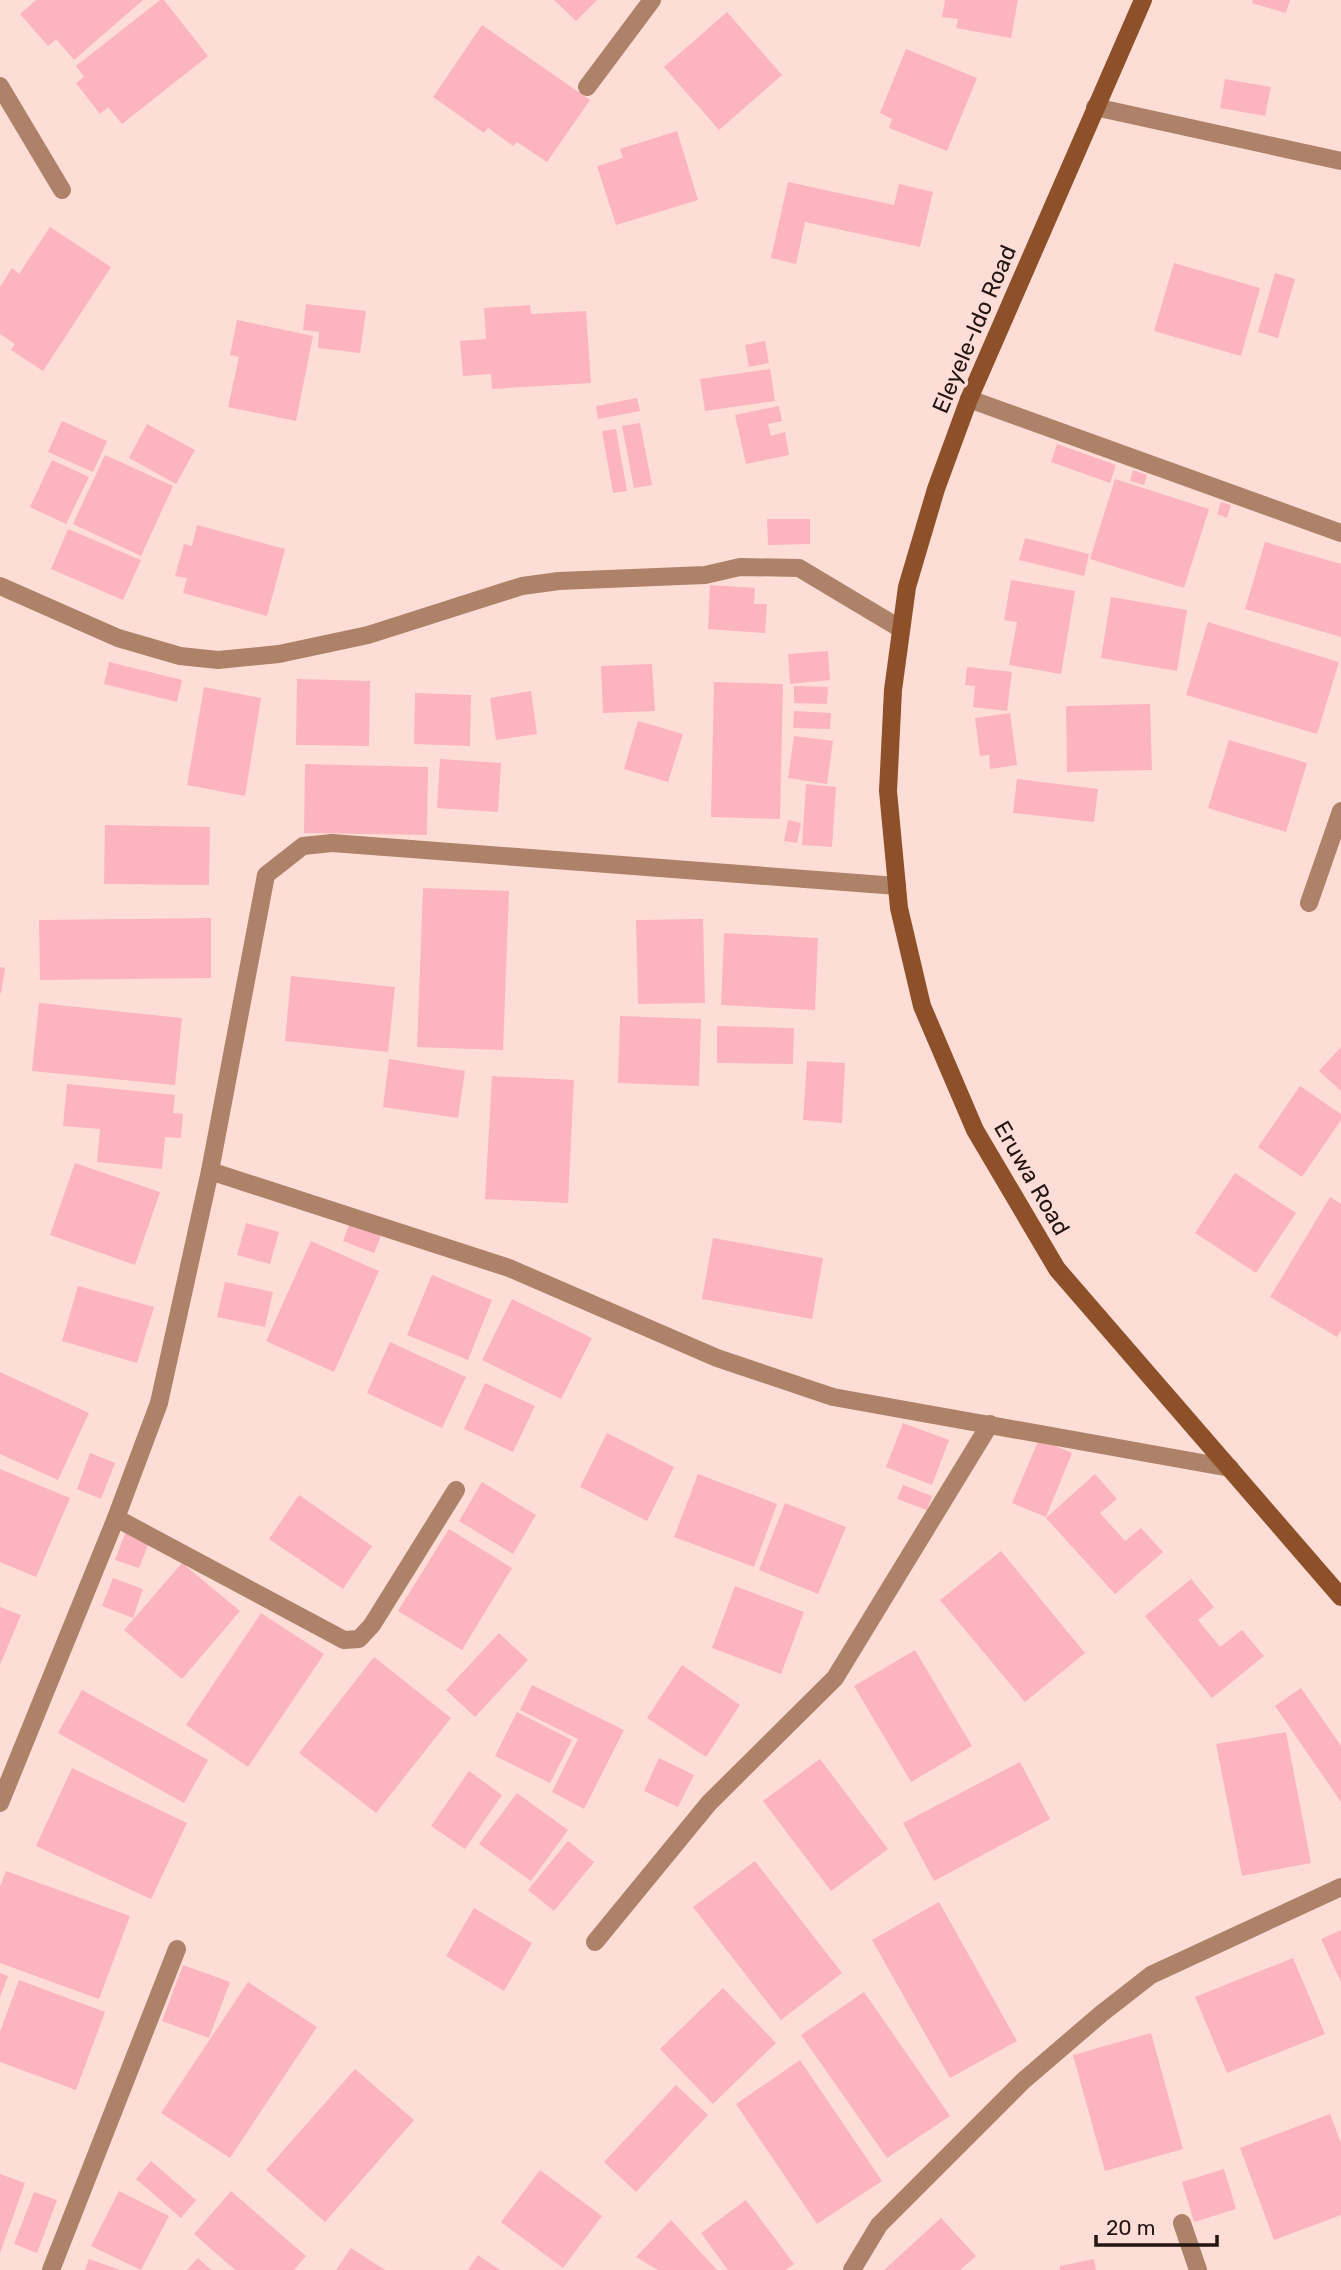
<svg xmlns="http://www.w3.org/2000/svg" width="1341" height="2270" font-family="Rubik,sans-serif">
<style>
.building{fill:#fcb4be}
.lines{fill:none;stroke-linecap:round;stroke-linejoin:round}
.service{stroke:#ad8268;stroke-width:18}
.minor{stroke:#ad8268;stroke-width:18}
.secondary{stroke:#8d5029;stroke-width:18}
.labels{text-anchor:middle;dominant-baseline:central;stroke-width:7;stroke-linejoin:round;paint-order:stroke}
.street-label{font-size:23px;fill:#231512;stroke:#ffddd7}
</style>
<rect width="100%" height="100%" fill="#ffddd7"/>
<g class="building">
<path d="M 36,0 L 143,0 L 74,60 L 56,39 L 48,46 L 20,14 Z"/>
<path d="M 160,0 L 164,0 L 208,56 L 122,124 L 108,107 L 100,114 L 76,83 L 84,77 L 76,66 Z"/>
<path d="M 554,0 L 597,0 L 576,21 Z"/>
<path d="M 945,0 L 1018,0 L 1011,38 L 956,28 L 958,19 L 942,17 Z"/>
<path d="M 1253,0 L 1290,0 L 1286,13 L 1252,3 Z"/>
<path d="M 727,12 L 782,75 L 719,130 L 664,67 Z"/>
<path d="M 482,25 L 590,100 L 547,162 L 517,142 L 513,146 L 488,128 L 484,133 L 433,97 Z"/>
<path d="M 906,49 L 977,78 L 947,151 L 889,128 L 892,119 L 880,113 Z"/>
<path d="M 1225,79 L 1271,87 L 1265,116 L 1220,108 Z"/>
<path d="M 677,131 L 698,200 L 616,225 L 597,166 L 623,158 L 620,149 Z"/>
<path d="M 788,182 L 894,205 L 899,184 L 933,192 L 920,247 L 805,222 L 796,264 L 771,258 Z"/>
<path d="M 50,227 L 111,267 L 43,371 L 11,350 L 15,344 L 0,334 L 0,287 L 12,268 L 19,274 Z"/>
<path d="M 1174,263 L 1260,288 L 1241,356 L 1154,331 Z"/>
<path d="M 1275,273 L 1295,279 L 1278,338 L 1258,332 Z"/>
<path d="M 306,304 L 366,311 L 360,353 L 318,348 L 319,332 L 303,330 Z"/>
<path d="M 530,305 L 531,314 L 586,311 L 591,383 L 492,389 L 491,374 L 463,376 L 460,341 L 486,339 L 484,308 Z"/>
<path d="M 237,320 L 313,336 L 296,421 L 228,407 L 239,357 L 230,355 Z"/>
<path d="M 765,341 L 769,363 L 749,367 L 745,345 Z"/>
<path d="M 770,369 L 775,401 L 705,411 L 700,379 Z"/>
<path d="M 637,398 L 640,411 L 598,419 L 596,406 Z"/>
<path d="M 779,406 L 782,421 L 768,424 L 771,436 L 785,432 L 789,455 L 746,464 L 735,415 Z"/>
<path d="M 62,421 L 107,441 L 93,472 L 48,452 Z"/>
<path d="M 640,423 L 652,485 L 634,488 L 622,426 Z"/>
<path d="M 147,424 L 195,450 L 176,484 L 129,458 Z"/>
<path d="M 616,429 L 627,491 L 613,493 L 602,431 Z"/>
<path d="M 1057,444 L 1116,465 L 1110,483 L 1051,462 Z"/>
<path d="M 105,455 L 173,486 L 141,556 L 73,524 Z"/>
<path d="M 52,460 L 89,477 L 66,524 L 30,507 Z"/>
<path d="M 1133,470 L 1147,475 L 1144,485 L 1130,481 Z"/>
<path d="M 1115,479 L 1209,509 L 1184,588 L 1090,559 Z"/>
<path d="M 1221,502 L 1231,505 L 1227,518 L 1217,514 Z"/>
<path d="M 767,519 L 810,519 L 810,544 L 768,545 Z"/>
<path d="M 197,525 L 285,549 L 267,616 L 183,593 L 187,578 L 175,576 L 184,544 L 192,546 Z"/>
<path d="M 68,529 L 141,560 L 123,600 L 51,569 Z"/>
<path d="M 1025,538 L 1089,554 L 1084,576 L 1019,560 Z"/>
<path d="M 1265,542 L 1341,564 L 1341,637 L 1245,609 Z"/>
<path d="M 1011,580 L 1075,591 L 1061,674 L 1009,665 L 1017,622 L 1004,620 Z"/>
<path d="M 710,585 L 755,588 L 754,604 L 767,604 L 765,633 L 708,629 Z"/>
<path d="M 1111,597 L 1187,610 L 1177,671 L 1101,658 Z"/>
<path d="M 1208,622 L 1339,662 L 1317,734 L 1186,695 Z"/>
<path d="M 828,651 L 830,680 L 790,684 L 788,654 Z"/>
<path d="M 109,662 L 182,680 L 177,702 L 104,684 Z"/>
<path d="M 652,664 L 655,711 L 603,713 L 601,666 Z"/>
<path d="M 967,667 L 1012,672 L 1007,711 L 973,707 L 975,686 L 965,685 Z"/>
<path d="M 297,679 L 370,681 L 369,746 L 296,745 Z"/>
<path d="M 714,682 L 783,684 L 780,819 L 711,817 Z"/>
<path d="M 794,686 L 828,687 L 827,704 L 794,703 Z"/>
<path d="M 204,687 L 261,698 L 245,796 L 187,785 Z"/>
<path d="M 531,691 L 537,734 L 496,740 L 490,698 Z"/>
<path d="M 415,693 L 471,695 L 470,746 L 414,744 Z"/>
<path d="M 1150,704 L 1152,770 L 1067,772 L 1066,706 Z"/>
<path d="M 794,711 L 831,713 L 830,729 L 793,728 Z"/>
<path d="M 1010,713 L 1017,765 L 990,769 L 989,755 L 980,756 L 975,718 Z"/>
<path d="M 638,721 L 683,734 L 668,782 L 624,769 Z"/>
<path d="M 794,736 L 833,741 L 827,784 L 788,778 Z"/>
<path d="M 1229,740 L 1307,763 L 1286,832 L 1208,808 Z"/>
<path d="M 440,759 L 501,763 L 498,812 L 437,808 Z"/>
<path d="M 305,764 L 428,767 L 427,835 L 304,833 Z"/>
<path d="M 1017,779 L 1098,789 L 1094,822 L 1013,813 Z"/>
<path d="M 806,784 L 836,787 L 832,847 L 802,845 Z"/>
<path d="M 788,820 L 801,823 L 797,843 L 784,841 Z"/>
<path d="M 105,825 L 210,827 L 209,885 L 104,884 Z"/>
<path d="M 423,888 L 509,891 L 503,1050 L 417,1047 Z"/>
<path d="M 211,918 L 211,978 L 40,980 L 39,920 Z"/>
<path d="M 703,919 L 705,1003 L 638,1004 L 636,920 Z"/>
<path d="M 724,933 L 818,938 L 815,1010 L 721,1005 Z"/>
<path d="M 0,967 L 5,968 L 1,993 L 0,993 Z"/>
<path d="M 291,976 L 395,987 L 388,1052 L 285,1041 Z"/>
<path d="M 39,1003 L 182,1018 L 175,1085 L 32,1071 Z"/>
<path d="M 620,1016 L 701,1019 L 699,1086 L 618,1083 Z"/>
<path d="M 717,1026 L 794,1028 L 793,1064 L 717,1063 Z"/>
<path d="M 1341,1047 L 1341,1091 L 1319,1071 Z"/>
<path d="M 389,1059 L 465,1071 L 458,1118 L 383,1107 Z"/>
<path d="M 807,1061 L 845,1063 L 842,1123 L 803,1120 Z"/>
<path d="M 492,1076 L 574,1080 L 568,1203 L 485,1199 Z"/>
<path d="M 67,1084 L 175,1095 L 173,1113 L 183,1114 L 181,1138 L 165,1137 L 162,1169 L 97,1162 L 100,1129 L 63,1126 Z"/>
<path d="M 1300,1086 L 1341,1114 L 1341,1120 L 1302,1177 L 1258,1147 Z"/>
<path d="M 75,1163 L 160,1192 L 135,1265 L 50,1235 Z"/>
<path d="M 1235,1173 L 1296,1213 L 1256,1273 L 1195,1233 Z"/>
<path d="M 1330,1197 L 1341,1204 L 1341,1330 L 1337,1337 L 1270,1297 Z"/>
<path d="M 350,1222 L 382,1233 L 374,1253 L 343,1241 Z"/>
<path d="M 246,1223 L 279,1232 L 270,1264 L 237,1255 Z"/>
<path d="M 713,1238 L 823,1258 L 812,1319 L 702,1299 Z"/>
<path d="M 311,1241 L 379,1271 L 334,1372 L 266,1341 Z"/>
<path d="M 432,1275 L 492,1300 L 468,1360 L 407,1335 Z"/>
<path d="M 225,1282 L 273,1292 L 265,1327 L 217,1317 Z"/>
<path d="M 78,1286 L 154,1307 L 137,1363 L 62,1341 Z"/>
<path d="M 512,1299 L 592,1338 L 561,1399 L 482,1360 Z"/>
<path d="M 390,1342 L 466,1377 L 442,1428 L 367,1393 Z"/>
<path d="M 0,1372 L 89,1413 L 58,1480 L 0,1454 Z"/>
<path d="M 485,1383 L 535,1406 L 513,1452 L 464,1429 Z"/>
<path d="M 903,1423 L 949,1440 L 932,1485 L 886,1467 Z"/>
<path d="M 607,1433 L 674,1467 L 647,1521 L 580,1487 Z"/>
<path d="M 1039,1439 L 1072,1453 L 1046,1517 L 1012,1503 Z"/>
<path d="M 90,1453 L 115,1463 L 101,1499 L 77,1489 Z"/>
<path d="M 0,1469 L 70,1498 L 36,1577 L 0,1562 Z"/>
<path d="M 698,1474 L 777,1504 L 754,1567 L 674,1537 Z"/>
<path d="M 1095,1474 L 1117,1499 L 1100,1513 L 1125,1541 L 1141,1528 L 1163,1552 L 1115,1594 L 1046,1518 Z"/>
<path d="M 482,1482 L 536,1515 L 513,1554 L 459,1521 Z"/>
<path d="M 903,1485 L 932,1496 L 927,1510 L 897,1499 Z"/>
<path d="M 299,1495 L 372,1546 L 343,1589 L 269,1539 Z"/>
<path d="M 785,1503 L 846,1527 L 818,1594 L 759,1570 Z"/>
<path d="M 449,1529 L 512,1568 L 462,1650 L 398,1611 Z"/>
<path d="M 126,1531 L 150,1540 L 139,1568 L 115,1560 Z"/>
<path d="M 1001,1551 L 1085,1653 L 1025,1702 L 940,1600 Z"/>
<path d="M 182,1563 L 240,1611 L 182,1679 L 124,1630 Z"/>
<path d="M 113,1578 L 143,1589 L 133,1618 L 102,1606 Z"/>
<path d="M 1191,1579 L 1214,1607 L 1198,1620 L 1220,1647 L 1242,1630 L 1264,1656 L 1212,1698 L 1145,1616 Z"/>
<path d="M 735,1586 L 804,1612 L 781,1674 L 712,1648 Z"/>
<path d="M 0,1607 L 21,1615 L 0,1665 Z"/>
<path d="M 261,1613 L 324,1654 L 248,1767 L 186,1725 Z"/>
<path d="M 499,1633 L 528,1660 L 475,1717 L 446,1690 Z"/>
<path d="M 915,1650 L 972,1746 L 911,1782 L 854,1686 Z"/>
<path d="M 374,1657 L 451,1718 L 376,1813 L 299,1753 Z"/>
<path d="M 682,1665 L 740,1705 L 706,1757 L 647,1718 Z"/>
<path d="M 532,1685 L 624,1730 L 584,1809 L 552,1792 L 578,1739 L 520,1710 Z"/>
<path d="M 1301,1688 L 1341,1746 L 1341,1802 L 1275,1706 Z"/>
<path d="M 82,1690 L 208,1760 L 184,1803 L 58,1733 Z"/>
<path d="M 517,1712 L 572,1740 L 550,1783 L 495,1756 Z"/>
<path d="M 1286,1732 L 1311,1863 L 1242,1876 L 1216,1744 Z"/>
<path d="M 659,1758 L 694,1775 L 678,1807 L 644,1791 Z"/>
<path d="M 820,1759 L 888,1849 L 831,1891 L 763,1801 Z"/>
<path d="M 1020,1762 L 1050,1819 L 934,1881 L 903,1823 Z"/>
<path d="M 72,1768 L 187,1823 L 151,1899 L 36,1846 Z"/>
<path d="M 469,1771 L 502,1795 L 465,1849 L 431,1826 Z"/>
<path d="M 517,1793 L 568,1830 L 531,1881 L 479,1844 Z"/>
<path d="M 568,1841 L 594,1862 L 554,1911 L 528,1890 Z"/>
<path d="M 755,1861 L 842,1973 L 781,2020 L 693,1907 Z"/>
<path d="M 6,1871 L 130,1916 L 99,1999 L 0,1963 L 0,1887 Z"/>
<path d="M 939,1902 L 1017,2041 L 950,2078 L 872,1940 Z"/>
<path d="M 474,1908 L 532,1943 L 504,1991 L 446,1956 Z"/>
<path d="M 1341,1930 L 1341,1982 L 1321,1939 Z"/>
<path d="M 1293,1958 L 1325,2034 L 1227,2073 L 1195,1997 Z"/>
<path d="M 183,1965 L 230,1982 L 209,2038 L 162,2021 Z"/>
<path d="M 0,1973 L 8,1976 L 0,1997 Z"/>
<path d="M 19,1980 L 105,2012 L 76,2090 L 0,2062 L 0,2032 Z"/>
<path d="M 248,1982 L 317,2027 L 230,2158 L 161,2113 Z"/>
<path d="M 723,1988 L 776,2043 L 713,2104 L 660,2049 Z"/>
<path d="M 864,1992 L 950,2116 L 887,2158 L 801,2035 Z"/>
<path d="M 1151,2033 L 1183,2149 L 1105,2171 L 1073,2055 Z"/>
<path d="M 800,2060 L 882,2181 L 817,2224 L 736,2104 Z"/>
<path d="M 355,2069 L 414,2120 L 325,2222 L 266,2170 Z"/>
<path d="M 676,2085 L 708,2115 L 636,2192 L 604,2162 Z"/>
<path d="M 1330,2114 L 1341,2143 L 1341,2215 L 1274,2240 L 1240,2148 Z"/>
<path d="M 151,2161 L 196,2200 L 181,2218 L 136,2179 Z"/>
<path d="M 1224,2169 L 1236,2209 L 1194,2222 L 1182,2182 Z"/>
<path d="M 540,2170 L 602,2216 L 563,2268 L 501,2222 Z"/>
<path d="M 0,2174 L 25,2183 L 0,2253 Z"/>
<path d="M 119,2191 L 169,2216 L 141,2270 L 91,2246 Z"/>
<path d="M 231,2191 L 306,2256 L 294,2270 L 235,2270 L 194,2234 Z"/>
<path d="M 34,2192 L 57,2200 L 37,2253 L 14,2244 Z"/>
<path d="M 746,2200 L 794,2264 L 786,2270 L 728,2270 L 701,2233 Z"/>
<path d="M 941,2218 L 976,2256 L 960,2270 L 884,2270 Z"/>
<path d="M 671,2220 L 717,2270 L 658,2270 L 636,2257 Z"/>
<path d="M 351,2248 L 385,2270 L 336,2270 Z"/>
<path d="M 478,2255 L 500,2270 L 468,2270 Z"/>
<path d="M 198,2258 L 211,2270 L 187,2270 Z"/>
<path d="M 89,2259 L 120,2270 L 85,2270 Z"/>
<path d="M 1094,2259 L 1096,2270 L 1060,2270 L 1060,2266 Z"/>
</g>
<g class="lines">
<path class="service" d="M 51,2270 L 177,1949"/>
<g class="minor">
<path d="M 0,86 L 62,190"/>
<path d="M 587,87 L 652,0"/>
<path d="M 1095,107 L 1341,161"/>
<path d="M 969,399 L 1341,533"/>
<path d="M 0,586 L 118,638 L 180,656 L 218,660 L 279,654 L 368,635 L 522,586 L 559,581 L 705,575 L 740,567 L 799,568 L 901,629"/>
<path d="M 1309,903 L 1341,811"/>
<path d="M 210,1171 L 509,1268 L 717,1358 L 833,1397 L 1230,1468"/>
<path d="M 116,1518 L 344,1640 L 359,1639 L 372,1625 L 456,1490"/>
<path d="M 0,1803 L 116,1518 L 159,1403 L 210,1171 L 266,875 L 303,846 L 332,843 L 897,886"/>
<path d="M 595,1942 L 709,1803 L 835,1678 L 990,1424"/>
<path d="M 1182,2223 L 1198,2270"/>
<path d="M 852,2270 L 879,2225 L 1023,2081 L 1101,2014 L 1151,1975 L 1341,1887"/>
</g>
<path class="secondary" d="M 1143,0 L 969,399 L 936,489 L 907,587 L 893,690 L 888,791 L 899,908 L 922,1006 L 975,1130 L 1057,1269 L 1341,1597"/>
</g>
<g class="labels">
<g class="street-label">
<text transform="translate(974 329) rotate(-67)">Eleyele-Ido Road</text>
<text transform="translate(1032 1178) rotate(60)">Eruwa Road</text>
</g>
</g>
<path d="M1096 2235v10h121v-10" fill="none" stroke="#231512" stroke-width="3.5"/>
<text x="1106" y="2235" font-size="21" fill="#231512" stroke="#ffddd7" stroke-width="5" paint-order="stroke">20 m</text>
</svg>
